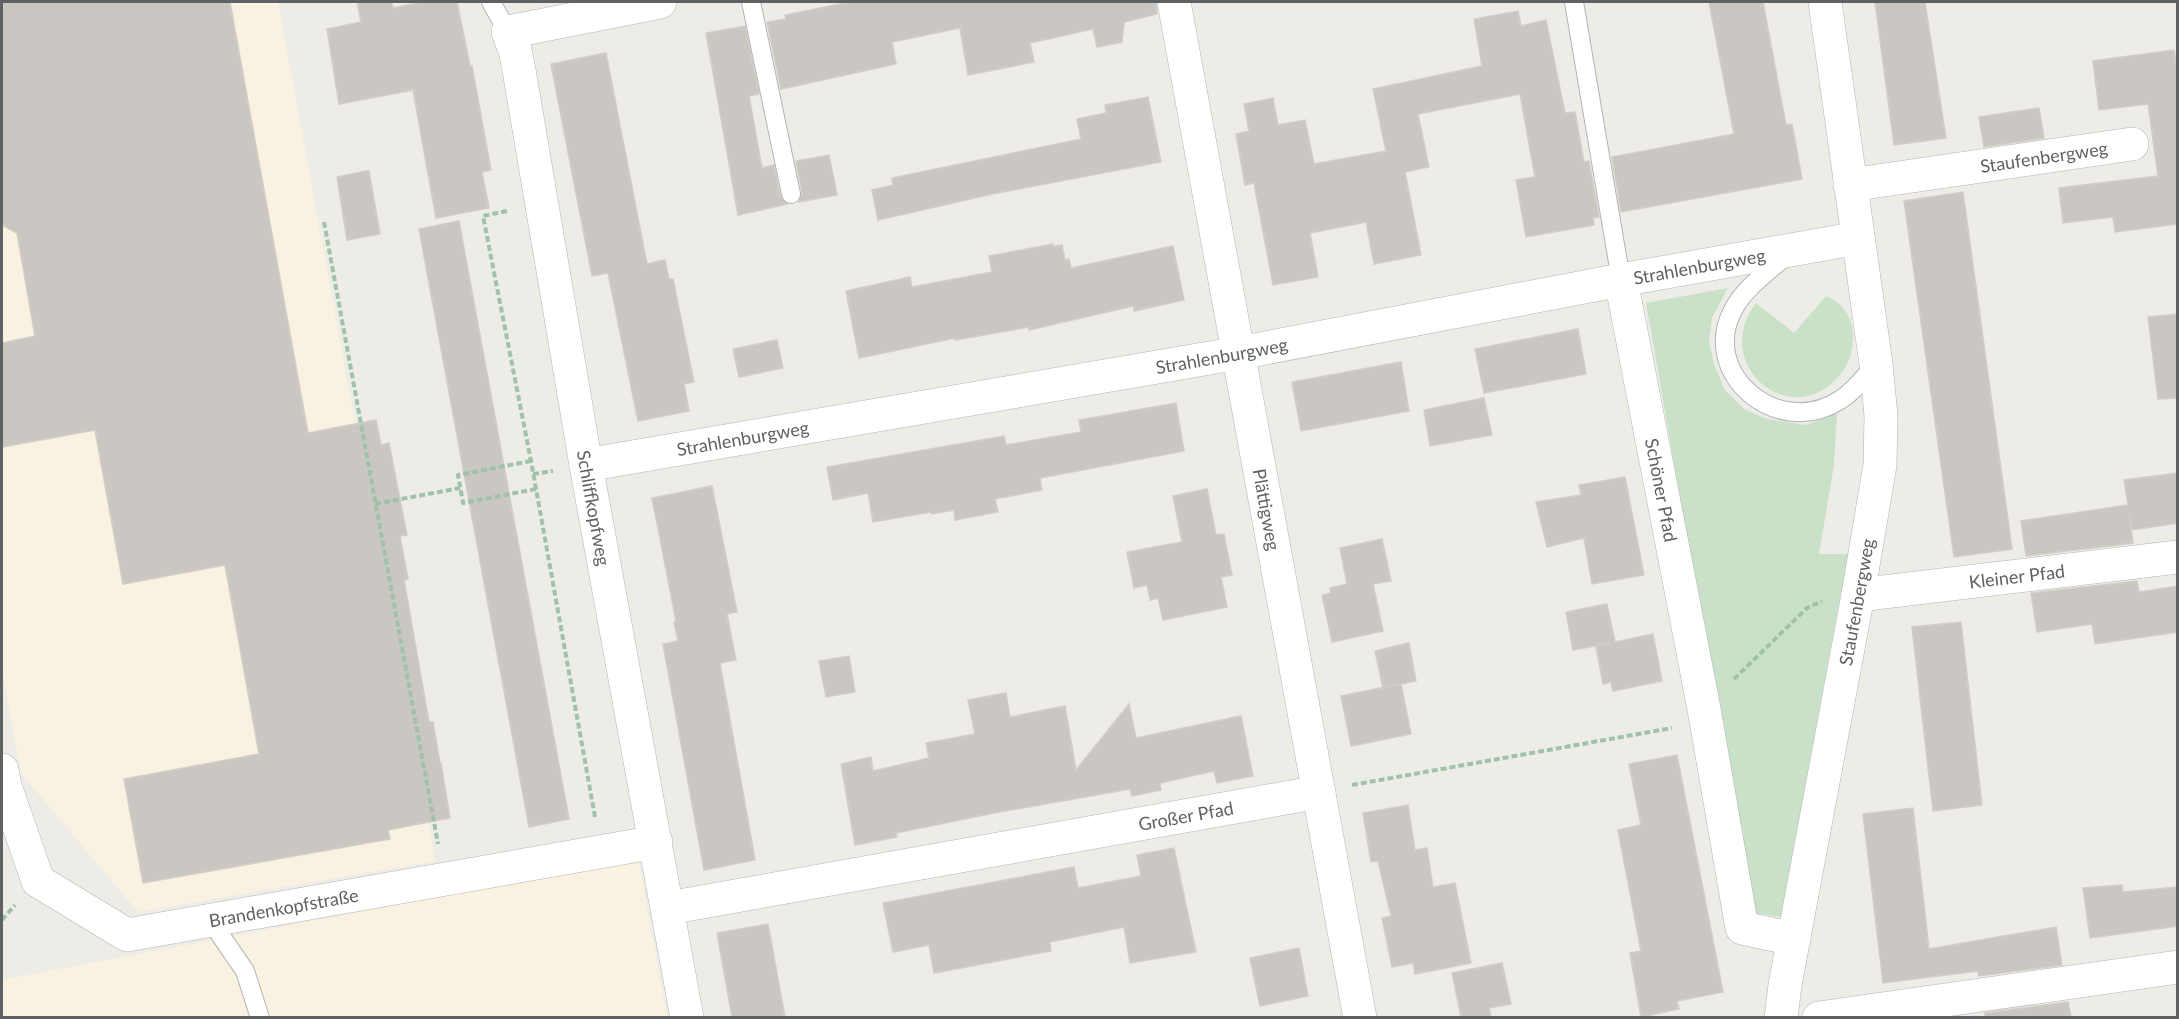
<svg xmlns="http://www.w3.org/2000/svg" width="2179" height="1019" font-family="Lato,sans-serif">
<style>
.commercial{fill:#faf2e0}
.green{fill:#c9e2c7}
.building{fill:#cac7c3;stroke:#d2cdc6;stroke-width:1.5}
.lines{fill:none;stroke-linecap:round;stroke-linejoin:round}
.service-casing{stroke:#b2b4b7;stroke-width:20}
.minor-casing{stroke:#b2b4b7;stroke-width:34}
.path{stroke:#a0c2a8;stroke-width:4;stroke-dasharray:6 3;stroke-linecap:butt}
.service{stroke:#fff;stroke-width:18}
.minor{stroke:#fff;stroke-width:33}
.labels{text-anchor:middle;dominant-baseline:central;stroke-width:4.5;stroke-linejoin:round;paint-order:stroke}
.street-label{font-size:18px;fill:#5e6265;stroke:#fff}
</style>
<rect width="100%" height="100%" fill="#eeece7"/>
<g class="commercial">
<path d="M 2,2 L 278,2 L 435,861 L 138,912 L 21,773 L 2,668 Z"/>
<path d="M 638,859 L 667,1017 L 2,1018 L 2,980 Z"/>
</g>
<g class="green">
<path d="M 1728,288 L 1712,318 L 1709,341 L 1714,364 L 1725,390 L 1744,409 L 1767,419 L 1806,425 L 1837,414 L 1834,465 L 1819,554 L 1848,554 L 1781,917 L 1753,913 L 1646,303 Z"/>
<path d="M 1826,296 C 1841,301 1853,318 1853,334 C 1853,352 1850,363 1839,376 C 1792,432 1709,366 1756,303 L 1794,333 Z"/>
</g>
<g class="building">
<path d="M 2,2 L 230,2 L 308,433 L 376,420 L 381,445 L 389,443 L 407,535 L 400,536 L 408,579 L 404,580 L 429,722 L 433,722 L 440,763 L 441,763 L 450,818 L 388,830 L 390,839 L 143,883 L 124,779 L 259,754 L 225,565 L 123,584 L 95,430 L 2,447 L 2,343 L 35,336 L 17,233 L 2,225 Z"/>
<path d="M 357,2 L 392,2 L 393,8 L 422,2 L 457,2 L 470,66 L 472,66 L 491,170 L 482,172 L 489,208 L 436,218 L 413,90 L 339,104 L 327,29 L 361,22 Z"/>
<path d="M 850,2 L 1156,2 L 1157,14 L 1124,22 L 1122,42 L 1097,47 L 1093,29 L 1030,43 L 1034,62 L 968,75 L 960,28 L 892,42 L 896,64 L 781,89 L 767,22 L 786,19 L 785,15 Z"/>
<path d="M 1709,2 L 1763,2 L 1786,125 L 1792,124 L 1802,179 L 1621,212 L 1612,157 L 1734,134 Z"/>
<path d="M 1875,2 L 1925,2 L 1946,138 L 1894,145 Z"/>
<path d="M 1518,11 L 1521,26 L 1546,20 L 1565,113 L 1575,112 L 1584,162 L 1589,161 L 1599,217 L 1593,218 L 1594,225 L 1526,237 L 1516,180 L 1535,177 L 1520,94 L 1418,114 L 1429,167 L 1405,172 L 1421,255 L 1374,264 L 1366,222 L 1310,233 L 1318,277 L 1273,285 L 1254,183 L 1245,185 L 1236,134 L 1249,131 L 1244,104 L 1273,98 L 1278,125 L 1305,120 L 1314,164 L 1386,151 L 1373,89 L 1482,66 L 1474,19 Z"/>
<path d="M 745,26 L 759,94 L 749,96 L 762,168 L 774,165 L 780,196 L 787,204 L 738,215 L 706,33 Z"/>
<path d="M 2174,50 L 2178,74 L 2178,224 L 2115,232 L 2113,217 L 2063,223 L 2059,188 L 2158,176 L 2148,104 L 2099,110 L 2093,61 Z"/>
<path d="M 606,53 L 647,264 L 665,260 L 669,279 L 673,279 L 694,382 L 684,384 L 689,411 L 638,421 L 608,273 L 592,276 L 551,64 Z"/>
<path d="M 1148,97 L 1161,162 L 992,194 L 878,220 L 872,190 L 893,185 L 892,178 L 1081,139 L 1077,119 L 1106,113 L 1105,105 Z"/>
<path d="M 2039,108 L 2044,138 L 1984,147 L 1979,117 Z"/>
<path d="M 829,155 L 837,195 L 799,202 L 802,192 L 796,161 Z"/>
<path d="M 366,171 L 369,171 L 380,234 L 347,240 L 337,177 Z"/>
<path d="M 1963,192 L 2012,549 L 1954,557 L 1904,201 Z"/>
<path d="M 459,221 L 569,819 L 529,827 L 419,229 Z"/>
<path d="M 1053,244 L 1053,247 L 1062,245 L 1065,260 L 1069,259 L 1071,268 L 1173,246 L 1184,300 L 1134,311 L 1133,306 L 1029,330 L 1029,327 L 955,340 L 955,338 L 859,358 L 846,291 L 910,277 L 912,287 L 992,272 L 989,256 Z"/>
<path d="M 2178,314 L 2178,398 L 2158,399 L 2148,317 Z"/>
<path d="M 1578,329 L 1586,374 L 1484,393 L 1475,349 Z"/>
<path d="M 777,340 L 783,368 L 739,377 L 733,349 Z"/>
<path d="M 1401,362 L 1409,411 L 1301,431 L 1292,382 Z"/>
<path d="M 1484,398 L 1492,435 L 1430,446 L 1424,410 Z"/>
<path d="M 1176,403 L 1184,451 L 1040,478 L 1042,490 L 995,499 L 998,512 L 955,520 L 954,510 L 932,514 L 931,512 L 873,522 L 868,493 L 833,500 L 827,467 L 1004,436 L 1006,445 L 1081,432 L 1079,420 Z"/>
<path d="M 2178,473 L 2178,523 L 2132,530 L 2129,515 L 2133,543 L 2026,556 L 2021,521 L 2128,505 L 2124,480 Z"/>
<path d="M 1625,477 L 1644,575 L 1592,584 L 1584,538 L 1547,547 L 1536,502 L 1581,495 L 1579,485 Z"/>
<path d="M 712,486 L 737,612 L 727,614 L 736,660 L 720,663 L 755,860 L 704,870 L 663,644 L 678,641 L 674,622 L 676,621 L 652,498 Z"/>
<path d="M 1207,489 L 1216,535 L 1224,534 L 1232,575 L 1221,577 L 1227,607 L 1163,620 L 1158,598 L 1150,600 L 1147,585 L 1134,588 L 1127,552 L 1182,542 L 1173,496 Z"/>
<path d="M 1382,539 L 1391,581 L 1373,584 L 1383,631 L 1332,642 L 1322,595 L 1331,593 L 1330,588 L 1347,584 L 1340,548 Z"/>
<path d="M 2137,581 L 2139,592 L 2178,586 L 2178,632 L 2095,644 L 2092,624 L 2037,632 L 2031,593 Z"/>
<path d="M 1607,604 L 1615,642 L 1653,634 L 1662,681 L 1613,691 L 1611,682 L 1603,684 L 1596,646 L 1610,643 L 1573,650 L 1566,612 Z"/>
<path d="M 1961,622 L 1982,805 L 1933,811 L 1912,627 Z"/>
<path d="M 1409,643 L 1416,681 L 1383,688 L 1375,651 Z"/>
<path d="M 849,656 L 855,692 L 826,697 L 819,661 Z"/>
<path d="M 1401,684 L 1411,734 L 1351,746 L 1341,696 Z"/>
<path d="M 1006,693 L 1010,717 L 1065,706 L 1076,770 L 1129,704 L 1136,738 L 1241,716 L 1253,776 L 1217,783 L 1214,771 L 1160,783 L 1161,790 L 1132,796 L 1130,789 L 994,813 L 896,833 L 897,837 L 855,845 L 841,764 L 871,757 L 873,771 L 929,758 L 926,743 L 975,734 L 968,700 Z"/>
<path d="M 1677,755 L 1723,992 L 1677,1001 L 1679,1009 L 1641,1017 L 1630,953 L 1641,951 L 1618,830 L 1641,825 L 1629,764 Z"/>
<path d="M 1408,805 L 1415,850 L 1427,848 L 1433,887 L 1455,883 L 1471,963 L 1415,974 L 1413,963 L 1392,967 L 1382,918 L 1391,916 L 1378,861 L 1371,862 L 1363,813 Z"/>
<path d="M 1913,808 L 1929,949 L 2056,927 L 2062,965 L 1979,976 L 1978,971 L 1883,983 L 1863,814 Z"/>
<path d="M 1174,848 L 1196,952 L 1130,963 L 1124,927 L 1050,942 L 1051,951 L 934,973 L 929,945 L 893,952 L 883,903 L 1074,867 L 1078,888 L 1141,876 L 1137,855 Z"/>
<path d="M 2122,885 L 2123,892 L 2178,887 L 2178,926 L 2090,938 L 2083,888 Z"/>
<path d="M 768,924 L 785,1017 L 732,1017 L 717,933 Z"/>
<path d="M 1299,948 L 1308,996 L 1260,1006 L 1250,958 Z"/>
<path d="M 1502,963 L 1511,1004 L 1489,1008 L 1491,1017 L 1461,1017 L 1452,973 Z"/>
<path d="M 2068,1002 L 2071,1017 L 1985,1017 L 1985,1013 Z"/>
</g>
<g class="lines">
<g class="service-casing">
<g id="service">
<path d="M 491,2 L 508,32"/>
<path d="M 751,2 L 791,194"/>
<path d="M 1574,2 L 1621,280"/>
<path d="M 1788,254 C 1769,271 1744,288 1733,310 C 1699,374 1778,440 1840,400 C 1855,391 1865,376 1876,364"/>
<path d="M 210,920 L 245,971 L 260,1018"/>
</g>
</g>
<g class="minor-casing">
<g id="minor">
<path id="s1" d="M 660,2 L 508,32 L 515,50 L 519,70 L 586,465 L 687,1018"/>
<path id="s2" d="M 1174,2 L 1360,1018"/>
<path id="s3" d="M 1850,185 L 2132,144"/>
<path id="s4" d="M 1621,280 L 1704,709 L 1742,928 L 1794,939"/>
<path id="s5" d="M 586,465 L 1239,353 L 1621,280 L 1858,238"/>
<path id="s6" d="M 1858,595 L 2178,557"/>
<path id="s7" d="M 2,770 L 5,786 L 38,881 L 127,935 L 656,842"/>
<path id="s8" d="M 668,908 L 1319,792"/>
<path id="s9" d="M 1781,1018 L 1785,985 L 1858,595 L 1880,465 L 1881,416 L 1876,364 L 1825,2"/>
<path d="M 1819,1018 L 2178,967"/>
</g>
</g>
<g class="path">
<path d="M 507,211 L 483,216 L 531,461 L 595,817"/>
<path d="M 324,222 L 438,844"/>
<path d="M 531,461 L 458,475 L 463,503 L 536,489"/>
<path d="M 533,474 L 553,471"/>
<path d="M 375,504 L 460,488"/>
<path d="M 1734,679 L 1807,608 L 1822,601"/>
<path d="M 1352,785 L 1672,728"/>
<path d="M 2,920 L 15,905"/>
</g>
<use href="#service" class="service"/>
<use href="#minor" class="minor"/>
</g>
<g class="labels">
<g class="street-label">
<text stroke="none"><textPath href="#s3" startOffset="196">Staufenbergweg</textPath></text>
<text stroke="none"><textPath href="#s5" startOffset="1131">Strahlenburgweg</textPath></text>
<text stroke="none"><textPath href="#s5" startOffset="645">Strahlenburgweg</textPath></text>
<text stroke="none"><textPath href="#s5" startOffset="159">Strahlenburgweg</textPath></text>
<text stroke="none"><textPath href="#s4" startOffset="214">Schöner Pfad</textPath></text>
<text stroke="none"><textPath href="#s1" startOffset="639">Schliffkopfweg</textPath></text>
<text stroke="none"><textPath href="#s2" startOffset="516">Plättigweg</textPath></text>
<text stroke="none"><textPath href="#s6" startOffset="160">Kleiner Pfad</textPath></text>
<text stroke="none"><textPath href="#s9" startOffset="423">Staufenbergweg</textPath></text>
<text stroke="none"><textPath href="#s8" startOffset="526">Großer Pfad</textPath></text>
<text stroke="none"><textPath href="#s7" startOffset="380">Brandenkopfstraße</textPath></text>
</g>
</g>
<rect width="2179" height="1019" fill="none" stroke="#5e6265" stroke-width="6"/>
</svg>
